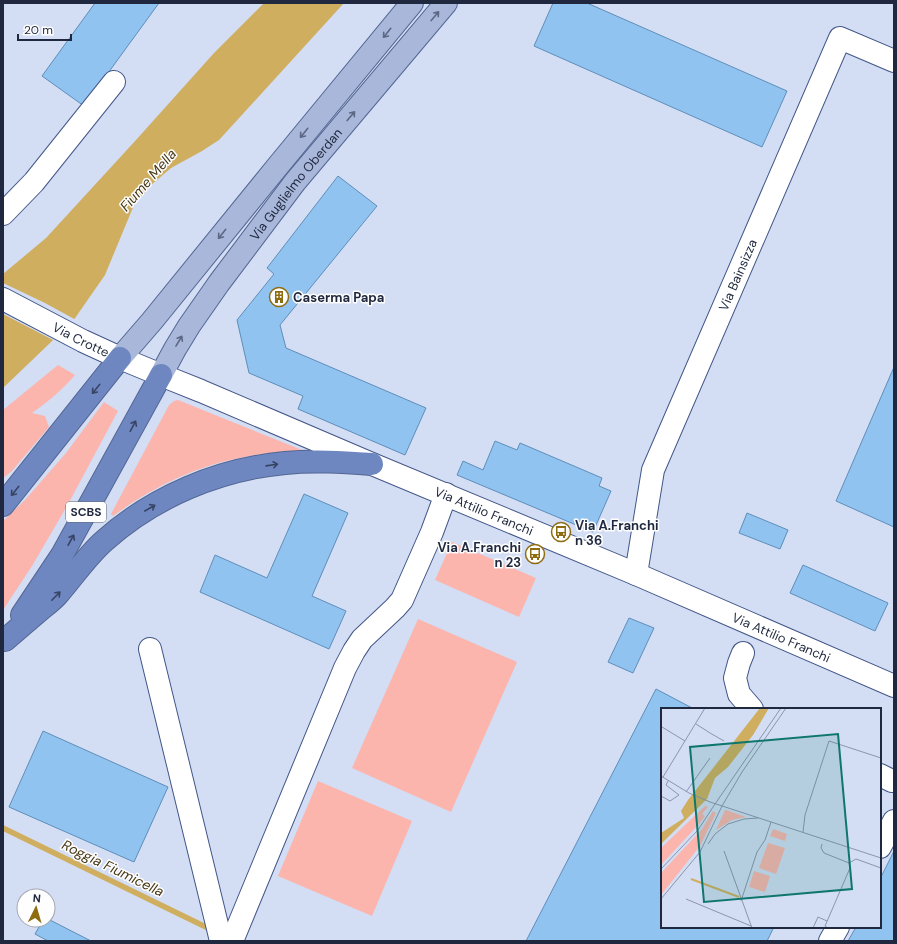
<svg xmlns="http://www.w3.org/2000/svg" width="897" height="944" font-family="'DM Sans',sans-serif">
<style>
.green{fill:#fcb5ad}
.water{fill:#d0ae5f}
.pier{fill:#d3ddf4}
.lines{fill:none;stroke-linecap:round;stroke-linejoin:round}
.stream{stroke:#d0ae5f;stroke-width:5.5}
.building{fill:#91c3f1;stroke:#5e8eb9}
.minor-casing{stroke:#425687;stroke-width:24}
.major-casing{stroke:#536693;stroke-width:24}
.highway-casing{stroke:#536693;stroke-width:24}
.minor{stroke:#fff;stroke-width:22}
.major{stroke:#a9b7da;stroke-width:22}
.highway{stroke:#6f87c1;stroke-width:22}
.oneway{stroke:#5d6884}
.oneway2{stroke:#374465}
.labels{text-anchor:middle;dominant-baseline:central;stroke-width:3;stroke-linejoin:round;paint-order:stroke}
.shield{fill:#fefefe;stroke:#626878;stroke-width:1}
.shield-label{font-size:12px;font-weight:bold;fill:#1f283e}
.street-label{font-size:13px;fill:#1f283e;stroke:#fefefe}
.poi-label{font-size:13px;font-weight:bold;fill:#1f283e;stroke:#fefefe;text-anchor:start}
.water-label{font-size:14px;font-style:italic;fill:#463714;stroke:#fefefe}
.inset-river{fill:none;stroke:#d0ae5f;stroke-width:2}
.inset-road{fill:none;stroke:#8b95ab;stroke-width:1}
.view{fill:#0f766e;fill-opacity:0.15;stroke:#0f766e;stroke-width:2}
.inset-edge{fill:none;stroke:#1f283e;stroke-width:2}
</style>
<rect width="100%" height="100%" fill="#d3ddf4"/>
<g class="green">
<path d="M 58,365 L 75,375 C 62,390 48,402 32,413 L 45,416 L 49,427 L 11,472 L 3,478 L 3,410 Z"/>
<path d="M 178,400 L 302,450 L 301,452 C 289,452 276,453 264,454 C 209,460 158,483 113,516 L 111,514 L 169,405 L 174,401 Z"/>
<path d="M 104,402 L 118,411 L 67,506 L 32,566 L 3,610 L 3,521 L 25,500 L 66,453 Z"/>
<path d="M 452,542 L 536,578 L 519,617 L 435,580 Z"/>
<path d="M 418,619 L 517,662 L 451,812 L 352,768 Z"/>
<path d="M 318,781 L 412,821 L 372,916 L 278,876 Z"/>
</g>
<path class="water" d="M 264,3 L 344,3 L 219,140 L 202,151 L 171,168 L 151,185 L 134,205 L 105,275 L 73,321 L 3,388 L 3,274 L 46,238 L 136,140 L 214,53 Z"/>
<path class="pier" d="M 3,283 L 45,303 L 76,320 L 55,341 L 3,314 Z"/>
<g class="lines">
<path class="stream" d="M 3,828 L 212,930"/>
</g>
<g class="building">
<path d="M 95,3 L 159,3 L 84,106 L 42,76 Z"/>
<path d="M 553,3 L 587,3 L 787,91 L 762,147 L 534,46 Z"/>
<path d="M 338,176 L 377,206 L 280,325 L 286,348 L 426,408 L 405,455 L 298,409 L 303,396 L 249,373 L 237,320 L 274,274 L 267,268 Z"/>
<path d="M 894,367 L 894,527 L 836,501 Z"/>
<path d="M 495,441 L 517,450 L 520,443 L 602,478 L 599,486 L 611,491 L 593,532 L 457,475 L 463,461 L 483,470 Z"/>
<path d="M 304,494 L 348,513 L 312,596 L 346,611 L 329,649 L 200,592 L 215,555 L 267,578 Z"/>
<path d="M 747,513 L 788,530 L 780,549 L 739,533 Z"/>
<path d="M 803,565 L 888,603 L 875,631 L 790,593 Z"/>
<path d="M 629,618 L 654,628 L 633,673 L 608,662 Z"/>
<path d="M 656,689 L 694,709 L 662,709 L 662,927 L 774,927 L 767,941 L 526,941 Z"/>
<path d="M 43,731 L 168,787 L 134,862 L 9,807 Z"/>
<path d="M 894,851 L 894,941 L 848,941 L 856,927 L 880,927 L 880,879 Z"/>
<path d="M 48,919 L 91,941 L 48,941 L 35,934 L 43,920 L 48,920 Z"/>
</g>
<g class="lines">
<g class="minor-casing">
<g id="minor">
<path d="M 3,214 L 34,182 L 114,82"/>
<path id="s1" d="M 3,299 L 83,341 L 120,358 L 161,375 L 201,391 L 372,464 L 636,574 L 894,686"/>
<path id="s2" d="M 636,574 L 653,470 L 840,38 L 894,61"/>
<path d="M 150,649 L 221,941"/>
<path d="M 743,653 L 739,663 L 735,678 L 739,694 L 752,709"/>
<path d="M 880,775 L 892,781"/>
<path d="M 880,847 L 894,821"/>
<path d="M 232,941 L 345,668 L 354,651 L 362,639 L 395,608 L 402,600 L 432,532 L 446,494"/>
<path d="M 830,941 L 838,927"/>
</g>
</g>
<g class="major-casing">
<g id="major">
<path d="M 120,358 L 152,321 L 277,167 L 412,3"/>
<path id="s3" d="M 161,375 L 175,349 L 189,326 L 219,283 L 295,182 L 446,3"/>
</g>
</g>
<g class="highway-casing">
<g id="highway">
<path d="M 3,505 L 120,358"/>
<path d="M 22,615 L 62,555 L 161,375"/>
<path d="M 5,640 C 17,630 28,620 40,610 C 46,605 53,600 58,594 C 73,577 86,557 104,541 C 153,497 219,469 285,463 C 314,460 343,462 372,464"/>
</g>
</g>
<use href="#minor" class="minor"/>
<use href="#major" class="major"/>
<use href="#highway" class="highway"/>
</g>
<defs><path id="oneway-shaft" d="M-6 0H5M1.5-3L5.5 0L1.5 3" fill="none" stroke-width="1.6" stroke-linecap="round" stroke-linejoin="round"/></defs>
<g class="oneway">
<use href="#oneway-shaft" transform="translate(435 16) rotate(-50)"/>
<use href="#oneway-shaft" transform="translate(387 33) rotate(129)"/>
<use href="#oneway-shaft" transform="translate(351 116) rotate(-50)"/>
<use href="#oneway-shaft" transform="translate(304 133) rotate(129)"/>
<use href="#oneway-shaft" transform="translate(222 234) rotate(129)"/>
<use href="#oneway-shaft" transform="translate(179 341) rotate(-59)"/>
</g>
<g class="oneway2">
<use href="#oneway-shaft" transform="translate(96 389) rotate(129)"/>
<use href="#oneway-shaft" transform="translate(133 426) rotate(-62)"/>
<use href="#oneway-shaft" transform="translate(272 465) rotate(-8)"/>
<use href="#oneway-shaft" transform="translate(15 491) rotate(129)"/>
<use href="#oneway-shaft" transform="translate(150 508) rotate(-30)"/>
<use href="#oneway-shaft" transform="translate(71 540) rotate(-61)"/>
<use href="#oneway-shaft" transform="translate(56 596) rotate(-45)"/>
</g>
<defs>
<g id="building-ring" transform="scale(1)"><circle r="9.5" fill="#fefefe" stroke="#8e6d10" stroke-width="1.5"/><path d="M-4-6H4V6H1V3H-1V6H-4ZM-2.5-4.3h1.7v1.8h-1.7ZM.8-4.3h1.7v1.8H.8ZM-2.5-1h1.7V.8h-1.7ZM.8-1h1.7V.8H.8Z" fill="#8e6d10"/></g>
<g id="bus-ring" transform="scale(1)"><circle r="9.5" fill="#fefefe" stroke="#8e6d10" stroke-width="1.5"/><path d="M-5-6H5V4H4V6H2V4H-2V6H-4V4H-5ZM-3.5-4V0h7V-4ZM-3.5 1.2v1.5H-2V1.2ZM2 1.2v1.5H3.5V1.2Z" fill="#8e6d10"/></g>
</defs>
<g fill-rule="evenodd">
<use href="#building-ring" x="279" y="297"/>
<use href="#bus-ring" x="561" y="532"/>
<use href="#bus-ring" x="535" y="554"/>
</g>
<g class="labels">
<rect class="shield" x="66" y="502" width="40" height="20" rx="3"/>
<g class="shield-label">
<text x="86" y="512">SCBS</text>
</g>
<g class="street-label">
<text stroke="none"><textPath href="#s3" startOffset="234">Via Guglielmo Oberdan</textPath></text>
<text stroke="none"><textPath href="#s2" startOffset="318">Via Bainsizza</textPath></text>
<text stroke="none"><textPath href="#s1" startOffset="88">Via Crotte</textPath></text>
<text stroke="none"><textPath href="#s1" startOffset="526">Via Attilio Franchi</textPath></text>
<text stroke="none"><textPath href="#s1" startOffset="849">Via Attilio Franchi</textPath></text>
</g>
<g class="poi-label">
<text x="293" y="297">Caserma Papa</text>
<text x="575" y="525">Via A.Franchi<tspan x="575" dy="15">n 36</tspan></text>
<text x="521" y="547" text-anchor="end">Via A.Franchi<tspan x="521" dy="15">n 23</tspan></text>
</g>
<g class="water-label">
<text transform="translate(148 180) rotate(-49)">Fiume Mella</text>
<text transform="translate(113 868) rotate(26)">Roggia Fiumicella</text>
</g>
</g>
<g transform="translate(661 708)">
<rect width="220" height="220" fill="#d3ddf4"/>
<path d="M 44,98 L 47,99 L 41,106 L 44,108 L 38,116 L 0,157 L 0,140 ZM 64,102 L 65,102 L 85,109 L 71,112 L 55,122 ZM 52,103 L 55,105 L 39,138 L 0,187 L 0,165 L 41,121 ZM 112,121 L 126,126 L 124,133 L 109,128 ZM 107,135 L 124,140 L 115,166 L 98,160 ZM 93,163 L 109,168 L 104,184 L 88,179 Z" fill="#fcb5ad"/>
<path d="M 99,0 L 108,0 L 92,27 L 67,59 L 54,70 L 46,91 L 0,136 L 0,125 L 23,110 L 20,103 L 27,92 Z" fill="#d0ae5f"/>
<path class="inset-river" d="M 30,171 L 78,189"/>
<path class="inset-road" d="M 35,16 L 49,25M 1,19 L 24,33M 49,25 L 63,33M 0,68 L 28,85 L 49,94 L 220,150M 2,69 L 44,0M 25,84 L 49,50M 0,88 L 9,93 L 18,87 L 5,77 L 7,73M 54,96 L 120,0M 61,98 L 81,64 L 125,0M 142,124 L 144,107 L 168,33 L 220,50M 47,136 L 54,126 L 67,116 L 83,111 L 97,110M 161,136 L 160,140 L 163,145 L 188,155M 63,143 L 91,220M 0,161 L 37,122 L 54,96M 0,191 L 39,144 L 61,98M 25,191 L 90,218M 80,193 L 96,144 L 104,132 L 110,114M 152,220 L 157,209 L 166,213M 167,220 L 164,218 L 189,160 L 188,155 L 195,151 L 220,160"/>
<path class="view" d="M 177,26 L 191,181 L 43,194 L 29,39 Z"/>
<rect width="220" height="220" class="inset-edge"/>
</g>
<rect width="897" height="944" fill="none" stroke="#1f283e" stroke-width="8"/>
<g transform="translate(36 908) rotate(5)"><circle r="19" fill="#fefefe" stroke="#a5a8b1"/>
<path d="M0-3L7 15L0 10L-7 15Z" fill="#8e6d10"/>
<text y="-6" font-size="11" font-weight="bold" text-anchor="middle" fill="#1f283e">N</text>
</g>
<path d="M18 34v6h53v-6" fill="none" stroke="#1f283e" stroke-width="2"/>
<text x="24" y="34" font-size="12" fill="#1f283e" stroke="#fefefe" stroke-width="3" paint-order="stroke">20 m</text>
</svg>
